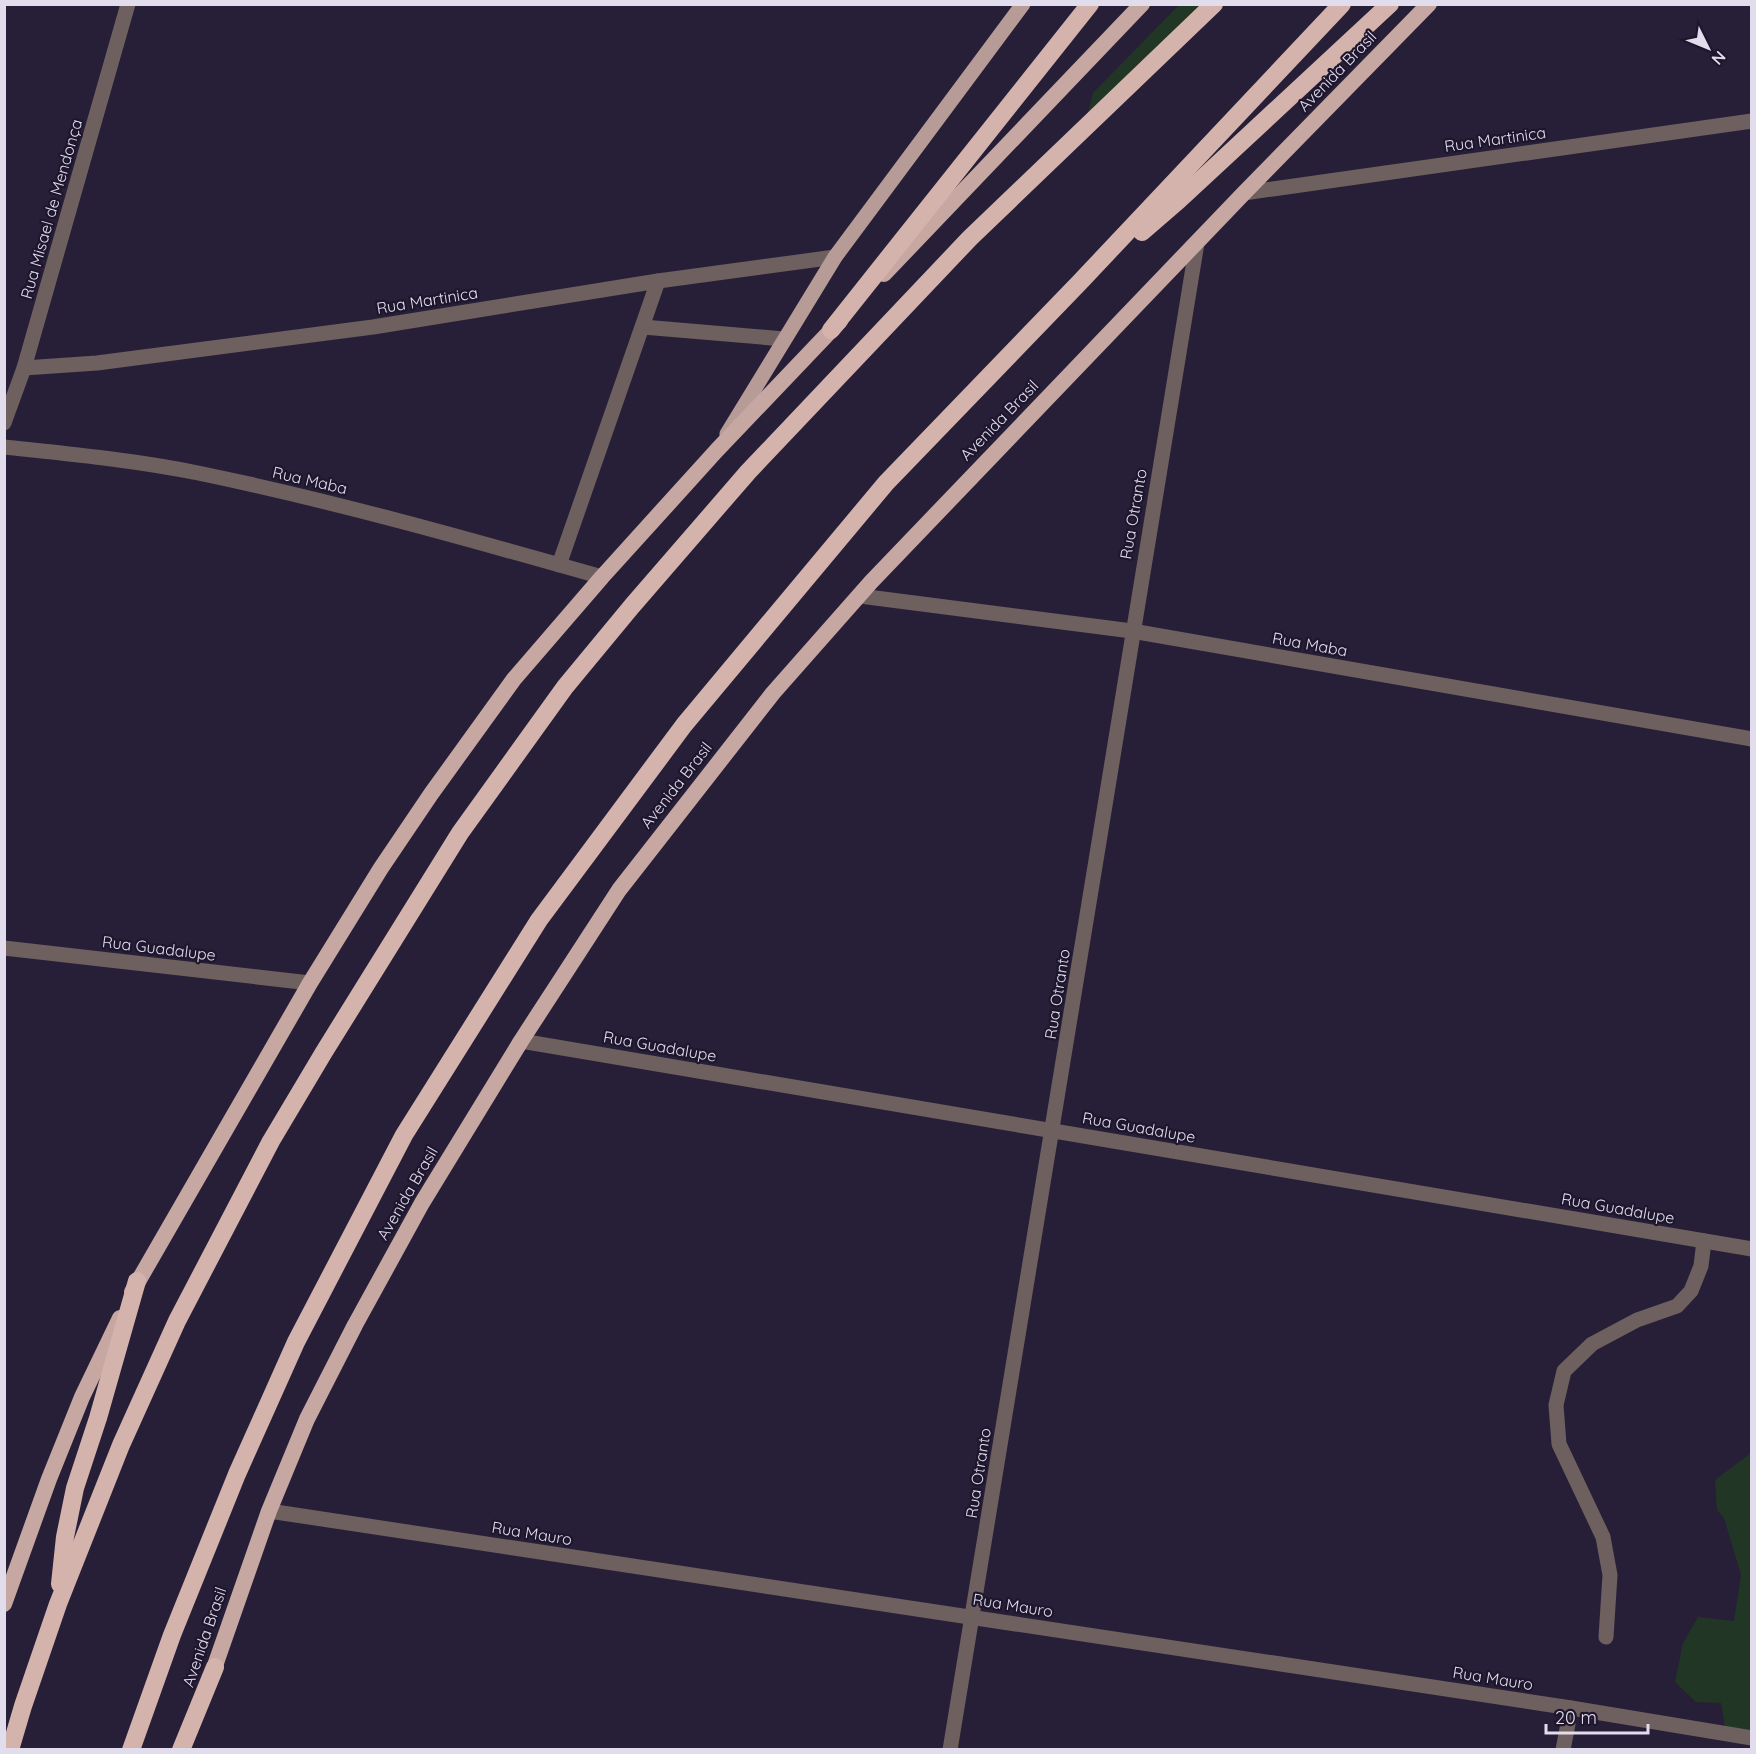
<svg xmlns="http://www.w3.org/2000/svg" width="1756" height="1754" font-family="Quicksand,sans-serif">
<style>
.green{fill:#213625}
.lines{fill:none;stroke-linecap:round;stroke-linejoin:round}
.service{stroke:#6e605e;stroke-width:15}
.minor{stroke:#6e605e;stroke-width:15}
.tertiary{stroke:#6e605e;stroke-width:15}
.primary{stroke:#b79b97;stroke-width:15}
.trunk{stroke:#c6a7a2;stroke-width:16}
.motorway{stroke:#d5b3ad;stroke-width:18}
.labels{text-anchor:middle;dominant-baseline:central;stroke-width:4.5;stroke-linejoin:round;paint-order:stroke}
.street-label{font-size:16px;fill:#e1dded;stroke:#1e162d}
</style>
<rect width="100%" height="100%" fill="#271f38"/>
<g class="green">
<path d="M 1179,5 L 1204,5 L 1083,132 L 1093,93 Z"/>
<path d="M 1751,1453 L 1751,1731 L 1725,1727 L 1721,1703 L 1696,1702 L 1675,1682 L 1683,1643 L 1698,1617 L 1734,1621 L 1741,1575 L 1724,1518 L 1717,1510 L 1715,1480 Z"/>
</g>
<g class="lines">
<g class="service">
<path d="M 643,327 L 784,339"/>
<path d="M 559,565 L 658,281"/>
<path d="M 1606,1637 L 1610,1575 L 1603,1537 L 1559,1444 L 1556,1405 L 1564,1371 L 1592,1344 L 1637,1320 L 1677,1306 L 1691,1291 L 1701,1266 L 1704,1241"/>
</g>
<g class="minor">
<path d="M 24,368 L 97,363 L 373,327 L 658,281 L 835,257"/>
<path d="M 4,423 L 24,368 L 128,4"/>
<path d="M 4,447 C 69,454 134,460 198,473 C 334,501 468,539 602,577"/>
<path d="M 860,596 L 1132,631 L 1752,739"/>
<path d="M 4,948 L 310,983"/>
<path d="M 521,1041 L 1752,1249"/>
<path d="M 269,1511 L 1571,1708 L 1752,1738"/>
<path d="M 950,1750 C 1037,1248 1112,745 1197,243"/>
<path d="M 1563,1750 L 1571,1708"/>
</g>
<path class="tertiary" d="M 1244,193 L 1752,121"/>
<path class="primary" d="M 727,434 L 835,257 L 1023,4"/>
<g class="trunk">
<path d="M 884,274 L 1142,4"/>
<path d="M 132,1292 L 310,983 L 381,868 L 431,794 L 514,679 L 602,577 L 717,450 L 840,321"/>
<path d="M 4,1604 L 49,1479 L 82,1397 L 120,1318"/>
<path d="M 210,1680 L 269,1511 L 307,1419 L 355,1325 L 422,1203 L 521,1041 L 619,890 L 773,693 L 871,582 L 1244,193 L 1429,4"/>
</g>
<g class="motorway">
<path d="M 1142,232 L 1179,200 L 1390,4"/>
<path d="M 831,330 L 1090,4"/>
<path d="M 60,1584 L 65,1537 L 75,1488 L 98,1418 L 137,1281"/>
<path d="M 10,1750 L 23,1706 L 58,1604 L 121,1445 L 177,1321 L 271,1141 L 324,1052 L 460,833 L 565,687 L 632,606 L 748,472 L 970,238 L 1214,4"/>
<path d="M 131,1750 L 172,1635 L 237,1474 L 296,1342 L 404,1135 L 539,920 L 684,725 L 886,483 L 1080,282 L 1342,4"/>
<path d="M 181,1750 L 215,1667"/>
</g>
</g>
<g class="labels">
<g class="street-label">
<text transform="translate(1337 71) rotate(-46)">Avenida Brasil</text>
<text transform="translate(1495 139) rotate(-8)">Rua Martinica</text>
<text transform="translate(51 209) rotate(-74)">Rua Misael de Mendonça</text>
<text transform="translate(427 300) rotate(-9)">Rua Martinica</text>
<text transform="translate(999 420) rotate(-46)">Avenida Brasil</text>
<text transform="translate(310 480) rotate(13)">Rua Maba</text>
<text transform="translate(1133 514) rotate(-80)">Rua Otranto</text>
<text transform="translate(1310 644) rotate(10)">Rua Maba</text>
<text transform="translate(676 785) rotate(-52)">Avenida Brasil</text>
<text transform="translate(159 948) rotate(7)">Rua Guadalupe</text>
<text transform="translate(1057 994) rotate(-81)">Rua Otranto</text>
<text transform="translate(660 1046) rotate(10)">Rua Guadalupe</text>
<text transform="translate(1139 1127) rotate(10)">Rua Guadalupe</text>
<text transform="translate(407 1193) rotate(-60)">Avenida Brasil</text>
<text transform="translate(1618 1208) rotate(10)">Rua Guadalupe</text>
<text transform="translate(978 1473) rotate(-81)">Rua Otranto</text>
<text transform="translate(532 1533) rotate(9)">Rua Mauro</text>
<text transform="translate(1013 1605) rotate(9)">Rua Mauro</text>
<text transform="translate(204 1637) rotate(-71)">Avenida Brasil</text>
<text transform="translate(1493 1678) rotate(9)">Rua Mauro</text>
</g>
</g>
<rect width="1756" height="1754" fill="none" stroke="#e1dded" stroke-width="12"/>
<g transform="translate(1708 48) rotate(133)" stroke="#1e162d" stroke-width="4.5" paint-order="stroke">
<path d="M0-4.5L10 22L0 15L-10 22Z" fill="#e1dded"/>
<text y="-9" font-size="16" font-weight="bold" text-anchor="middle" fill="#e1dded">N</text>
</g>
<path d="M1546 1724v9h102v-9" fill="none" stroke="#e1dded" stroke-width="3"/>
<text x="1555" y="1724" font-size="18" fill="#e1dded" stroke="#1e162d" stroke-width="4.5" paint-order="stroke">20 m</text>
</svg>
